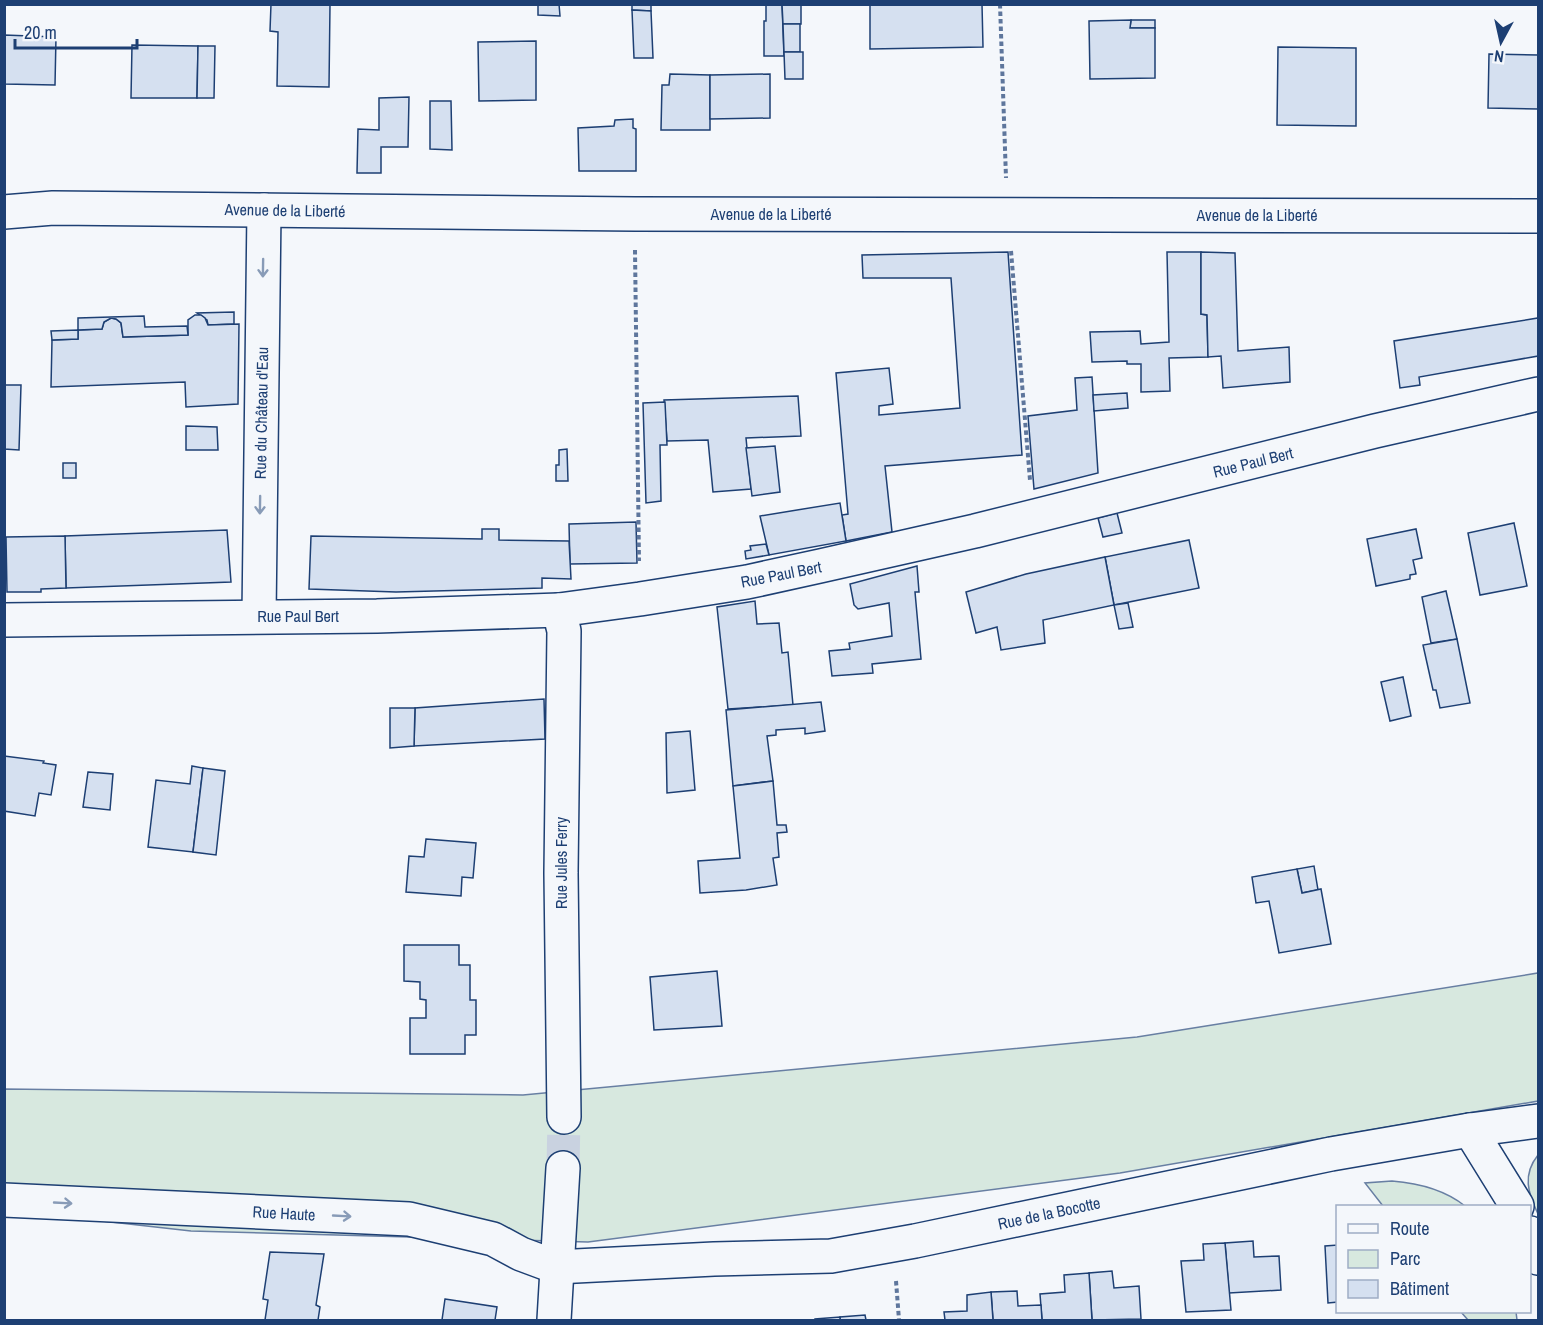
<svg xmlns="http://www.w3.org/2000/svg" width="1543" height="1325" font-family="'Archivo Narrow',sans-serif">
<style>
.green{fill:#d7e8df;stroke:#687fa3;stroke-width:1.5}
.building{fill:#d5e0f0;stroke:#1d3f73;stroke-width:1.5}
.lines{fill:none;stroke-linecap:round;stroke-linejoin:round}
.street-tunnel{stroke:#c9d2e0;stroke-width:33;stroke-dasharray:33 16;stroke-linecap:butt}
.street-casing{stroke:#1d3f73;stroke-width:36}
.secondary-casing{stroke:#1d3f73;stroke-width:36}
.path{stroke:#5e769c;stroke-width:4;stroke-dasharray:4.5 3;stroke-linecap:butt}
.street{stroke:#f4f7fb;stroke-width:33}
.secondary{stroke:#f4f7fb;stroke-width:33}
.oneway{stroke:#889bb7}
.labels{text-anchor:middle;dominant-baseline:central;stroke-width:4.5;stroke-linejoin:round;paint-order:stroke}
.street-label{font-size:16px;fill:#1d3f73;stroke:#f4f7fb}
</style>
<rect width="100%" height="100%" fill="#f4f7fb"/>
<g class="green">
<path d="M 1538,973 L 1538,1101 L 1120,1173 L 588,1242 L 191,1231 L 5,1210 L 5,1089 L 523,1095 L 1137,1037 Z"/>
<path d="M 1538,1155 L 1538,1214 C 1528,1193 1522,1175 1538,1155 Z"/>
<path d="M 1392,1181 C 1417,1183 1445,1190 1465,1206 L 1383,1206 L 1365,1183 Z"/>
<path d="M 1461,1312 L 1516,1312 L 1517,1320 L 1468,1320 Z"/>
</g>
<g class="building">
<path d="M 271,4 L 330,5 L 329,87 L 277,86 L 278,32 L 270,31 Z"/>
<path d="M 538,4 L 559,4 L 560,16 L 538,15 Z"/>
<path d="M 632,4 L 651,4 L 651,11 L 632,10 Z"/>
<path d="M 766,4 L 782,4 L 784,56 L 764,56 L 764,21 L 766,21 Z"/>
<path d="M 782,4 L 801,4 L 801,24 L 783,24 Z"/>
<path d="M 870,4 L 982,4 L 983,47 L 870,49 Z"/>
<path d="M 632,10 L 651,11 L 653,58 L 634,58 Z"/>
<path d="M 1131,20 L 1155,20 L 1155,28 L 1130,28 Z"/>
<path d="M 1131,20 L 1130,28 L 1155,28 L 1155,78 L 1090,79 L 1089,21 Z"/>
<path d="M 783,24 L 800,24 L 800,52 L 784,52 Z"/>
<path d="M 4,35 L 56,37 L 55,85 L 4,84 Z"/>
<path d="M 536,41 L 536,100 L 479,101 L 478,42 Z"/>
<path d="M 132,45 L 198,46 L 197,98 L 131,98 Z"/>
<path d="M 198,46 L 215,46 L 214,98 L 197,98 Z"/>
<path d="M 1278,47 L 1356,48 L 1356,126 L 1277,125 Z"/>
<path d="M 784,52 L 803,52 L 803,79 L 785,79 Z"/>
<path d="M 1489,54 L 1538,55 L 1538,109 L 1488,108 Z"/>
<path d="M 670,74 L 710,75 L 710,130 L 661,130 L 662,85 L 669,85 Z"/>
<path d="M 770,74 L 770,118 L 710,119 L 710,75 Z"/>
<path d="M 409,97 L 408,147 L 381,147 L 381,173 L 357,173 L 358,129 L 379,130 L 379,98 Z"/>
<path d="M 430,101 L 451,101 L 452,150 L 430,149 Z"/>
<path d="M 633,119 L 633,128 L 636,129 L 636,171 L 579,171 L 578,128 L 614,126 L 615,120 Z"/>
<path d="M 1008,252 L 1022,455 L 885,466 L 892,532 L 846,541 L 842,515 L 848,514 L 836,373 L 889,368 L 893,404 L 879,406 L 879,415 L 960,408 L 951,278 L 863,278 L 862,255 Z"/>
<path d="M 1167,252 L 1201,252 L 1201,314 L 1207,315 L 1208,357 L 1169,358 L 1170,391 L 1141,392 L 1141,364 L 1127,364 L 1127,361 L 1092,362 L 1090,332 L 1140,331 L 1141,344 L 1169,342 Z"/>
<path d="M 1201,252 L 1235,253 L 1238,351 L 1289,347 L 1290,382 L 1223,388 L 1221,356 L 1208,357 L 1207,315 L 1201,314 Z"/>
<path d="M 234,312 L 234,324 L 208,325 L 207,320 L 197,313 Z"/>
<path d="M 195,315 L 201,315 L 205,318 L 208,325 L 239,324 L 238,404 L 186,407 L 185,382 L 51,387 L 52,340 L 78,339 L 78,330 L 102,329 L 104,322 L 111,318 L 116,319 L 121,323 L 123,337 L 188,335 L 188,320 Z"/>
<path d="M 144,316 L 145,327 L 187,326 L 188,335 L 123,337 L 121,323 L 116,319 L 111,318 L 104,322 L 102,329 L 78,330 L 78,318 Z"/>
<path d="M 1538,318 L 1538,356 L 1419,377 L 1420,385 L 1400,388 L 1394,341 Z"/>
<path d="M 78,330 L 78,339 L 52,340 L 51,331 Z"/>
<path d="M 1092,377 L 1098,473 L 1034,489 L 1028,416 L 1077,410 L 1075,378 Z"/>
<path d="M 4,385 L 21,385 L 19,450 L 4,449 Z"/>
<path d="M 1127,393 L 1128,408 L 1094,411 L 1093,395 Z"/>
<path d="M 798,396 L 801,436 L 746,438 L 751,489 L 713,492 L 708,440 L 667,441 L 664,400 Z"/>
<path d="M 665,402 L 667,445 L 660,445 L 661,501 L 646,503 L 643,403 Z"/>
<path d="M 186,426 L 217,427 L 218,450 L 186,450 Z"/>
<path d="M 775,446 L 780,492 L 752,496 L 746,448 Z"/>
<path d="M 567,449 L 568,481 L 556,481 L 556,465 L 559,465 L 559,450 Z"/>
<rect x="63" y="463" width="13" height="15"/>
<path d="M 840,503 L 846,541 L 769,555 L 760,516 Z"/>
<path d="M 1117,513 L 1122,533 L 1103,537 L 1098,518 Z"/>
<path d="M 636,522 L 637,563 L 570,564 L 569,524 Z"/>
<path d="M 1514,523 L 1527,586 L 1480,595 L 1468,533 Z"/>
<path d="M 482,529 L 499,529 L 499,540 L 569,541 L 571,579 L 542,578 L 542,588 L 396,592 L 309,589 L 311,536 L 482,539 Z"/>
<path d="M 1416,529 L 1422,558 L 1413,560 L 1416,574 L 1410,575 L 1410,579 L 1376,586 L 1367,539 Z"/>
<path d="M 227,530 L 231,582 L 66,588 L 65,536 Z"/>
<path d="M 65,536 L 66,588 L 41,589 L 41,592 L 7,592 L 6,537 Z"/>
<path d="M 1189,540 L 1199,588 L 1114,605 L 1105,557 Z"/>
<path d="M 766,544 L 769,555 L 746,559 L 745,551 L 751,550 L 750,546 Z"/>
<path d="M 1105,557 L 1114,605 L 1043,620 L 1045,643 L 1001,650 L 997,627 L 976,633 L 966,592 L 1026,574 Z"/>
<path d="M 917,566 L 919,592 L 915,592 L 921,659 L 872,664 L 873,673 L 832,676 L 829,651 L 850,649 L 849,643 L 892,636 L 889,603 L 858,609 L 854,605 L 850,584 Z"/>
<path d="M 1446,591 L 1457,639 L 1431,643 L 1422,597 Z"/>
<path d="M 755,601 L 757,624 L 779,623 L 782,653 L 788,652 L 793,705 L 728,709 L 717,607 Z"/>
<path d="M 1128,603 L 1133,627 L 1119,629 L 1114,605 Z"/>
<path d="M 1457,639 L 1470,703 L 1440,708 L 1436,690 L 1433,690 L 1423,645 Z"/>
<path d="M 1403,677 L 1411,716 L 1390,721 L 1381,682 Z"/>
<path d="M 544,699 L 545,739 L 414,746 L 415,708 Z"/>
<path d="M 821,702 L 825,731 L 805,734 L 805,728 L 776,730 L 776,735 L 767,736 L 773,781 L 733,786 L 726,710 Z"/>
<path d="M 390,708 L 415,708 L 414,746 L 390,748 Z"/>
<path d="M 690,731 L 695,790 L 667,793 L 666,733 Z"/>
<path d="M 4,756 L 44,761 L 43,763 L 56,765 L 51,795 L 39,793 L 35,816 L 4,811 Z"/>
<path d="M 192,766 L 203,768 L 193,852 L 148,847 L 156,780 L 190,784 Z"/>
<path d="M 203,768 L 225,771 L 216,855 L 193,852 Z"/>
<path d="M 88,772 L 113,774 L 110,810 L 83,807 Z"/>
<path d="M 773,781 L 777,825 L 786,825 L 787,832 L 777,833 L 779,857 L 773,858 L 777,885 L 746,890 L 700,893 L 698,861 L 740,858 L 733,786 Z"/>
<path d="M 426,839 L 476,843 L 473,878 L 462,877 L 461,896 L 406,892 L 409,856 L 424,857 Z"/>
<path d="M 1314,866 L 1318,890 L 1302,893 L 1297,869 Z"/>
<path d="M 1297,869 L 1302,893 L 1321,889 L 1331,944 L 1279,953 L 1269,901 L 1256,903 L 1252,877 Z"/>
<path d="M 404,945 L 459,945 L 459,965 L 470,965 L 470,1000 L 476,1000 L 476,1035 L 465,1035 L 465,1054 L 410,1054 L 410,1018 L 426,1018 L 426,1000 L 420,999 L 420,982 L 404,981 Z"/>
<path d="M 717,971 L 722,1026 L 654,1030 L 650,977 Z"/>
<path d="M 1253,1241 L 1254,1257 L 1279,1256 L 1281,1290 L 1229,1293 L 1225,1243 Z"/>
<path d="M 1225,1243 L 1231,1310 L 1186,1312 L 1181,1261 L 1204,1260 L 1203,1244 Z"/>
<path d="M 1338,1245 L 1338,1302 L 1328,1303 L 1325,1246 Z"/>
<path d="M 270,1252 L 324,1254 L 316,1305 L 320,1307 L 318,1320 L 265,1320 L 268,1300 L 263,1299 Z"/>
<path d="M 1112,1271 L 1114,1288 L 1139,1286 L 1141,1319 L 1092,1320 L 1089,1273 Z"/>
<path d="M 1089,1273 L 1092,1320 L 1042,1320 L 1040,1294 L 1065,1292 L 1064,1275 Z"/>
<path d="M 1017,1291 L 1018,1306 L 1041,1305 L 1042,1320 L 993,1320 L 991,1292 Z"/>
<path d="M 991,1292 L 993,1320 L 945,1320 L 944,1312 L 967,1311 L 967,1295 Z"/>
<path d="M 445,1299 L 497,1307 L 495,1320 L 442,1320 Z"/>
<path d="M 865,1315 L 866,1320 L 840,1320 L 840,1317 Z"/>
<path d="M 840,1317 L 840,1320 L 815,1320 L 815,1319 Z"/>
</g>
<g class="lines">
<path class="street-tunnel" d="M 563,1168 L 564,1117"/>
<g class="street-casing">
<g id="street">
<path d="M 559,610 L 564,631 L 561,873 L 564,1117"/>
<path d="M 259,616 L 264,210"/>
<path d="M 4,620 L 377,616 L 559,610 L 640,599 L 747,582 L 820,566 L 975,531 L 1375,431 L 1538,394"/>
<path d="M 1470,1130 L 1517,1206"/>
<path d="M 4,1200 L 409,1219 L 493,1239 L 521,1254 L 556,1267 L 714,1259 L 831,1256 L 915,1241 L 1331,1154 L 1470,1130 L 1538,1121"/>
<path d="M 1530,1233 L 1538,1258"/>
<path d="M 554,1320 L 563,1168"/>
</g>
</g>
<g class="secondary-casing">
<path id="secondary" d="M 4,212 L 53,208 L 635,214 L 1538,216"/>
</g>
<g class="path">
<path d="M 1000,4 L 1006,178"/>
<path d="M 635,250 L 639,561"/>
<path d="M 1011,251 L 1030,480"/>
<path d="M 896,1281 L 899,1320"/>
</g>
<use href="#street" class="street"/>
<use href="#secondary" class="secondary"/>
</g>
<defs><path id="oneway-shaft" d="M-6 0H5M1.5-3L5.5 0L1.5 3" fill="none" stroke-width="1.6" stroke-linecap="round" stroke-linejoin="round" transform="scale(1.5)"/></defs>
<g class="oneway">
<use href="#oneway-shaft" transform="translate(263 268) rotate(91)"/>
<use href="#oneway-shaft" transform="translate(260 505) rotate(91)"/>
<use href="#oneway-shaft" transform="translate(63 1203) rotate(3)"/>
<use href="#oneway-shaft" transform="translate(342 1216) rotate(3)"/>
</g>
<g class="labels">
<g class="street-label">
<text transform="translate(285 210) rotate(1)">Avenue de la Liberté</text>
<text x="771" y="214">Avenue de la Liberté</text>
<text x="1257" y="215">Avenue de la Liberté</text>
<text transform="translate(261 413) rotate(-89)">Rue du Château d'Eau</text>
<text transform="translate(1253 462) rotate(-14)">Rue Paul Bert</text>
<text transform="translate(781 574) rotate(-11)">Rue Paul Bert</text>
<text x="298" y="616">Rue Paul Bert</text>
<text transform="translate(561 863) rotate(-90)">Rue Jules Ferry</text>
<text transform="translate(284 1213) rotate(3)">Rue Haute</text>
<text transform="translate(1049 1213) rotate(-12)">Rue de la Bocotte</text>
</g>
</g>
<rect width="1543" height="1325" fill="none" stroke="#1d3f73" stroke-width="12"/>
<rect x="1336" y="1205" width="195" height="108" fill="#f4f7fb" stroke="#9eadc5" stroke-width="1.5"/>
<rect x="1348" y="1224" width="30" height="9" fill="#f4f7fb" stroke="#9eadc5" stroke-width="1.5"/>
<text x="1390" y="1235" font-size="18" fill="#1d3f73">Route</text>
<rect x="1348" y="1250" width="30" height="18" fill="#d7e8df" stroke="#9eadc5" stroke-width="1.5"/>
<text x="1390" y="1265" font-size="18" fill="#1d3f73">Parc</text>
<rect x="1348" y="1280" width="30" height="18" fill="#d5e0f0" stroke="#9eadc5" stroke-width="1.5"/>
<text x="1390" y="1295" font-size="18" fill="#1d3f73">Bâtiment</text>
<g transform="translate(1501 42) rotate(188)" stroke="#f4f7fb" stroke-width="4.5" paint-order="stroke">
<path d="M0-4.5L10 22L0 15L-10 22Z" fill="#1d3f73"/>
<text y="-9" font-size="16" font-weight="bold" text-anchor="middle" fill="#1d3f73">N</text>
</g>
<path d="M15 39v9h122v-9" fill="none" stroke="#1d3f73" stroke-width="3"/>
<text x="24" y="39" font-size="18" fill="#1d3f73" stroke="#f4f7fb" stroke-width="4.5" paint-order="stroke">20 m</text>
</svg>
